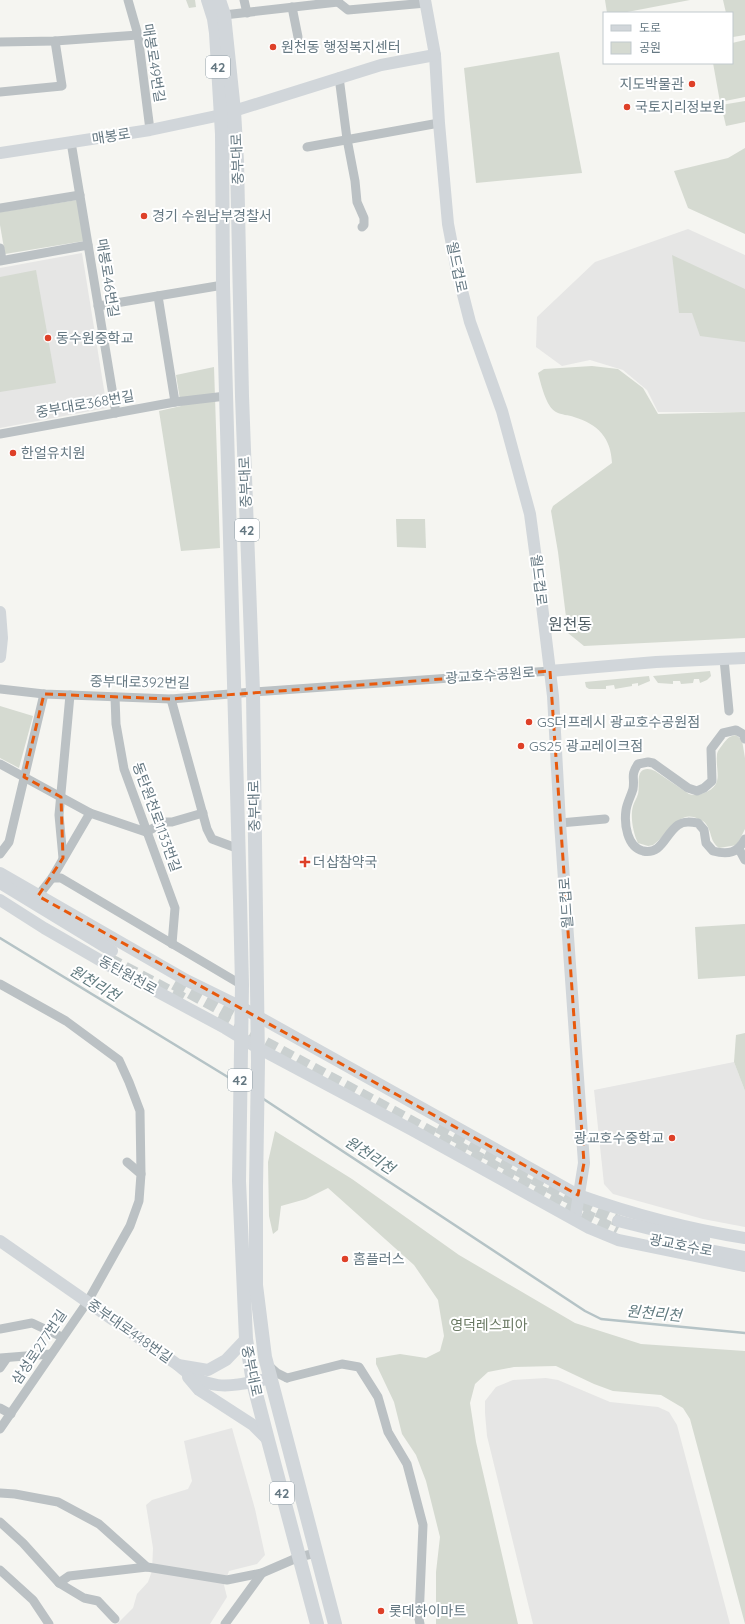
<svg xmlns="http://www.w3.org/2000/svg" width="745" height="1624" font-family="Quicksand,'Noto Sans KR',sans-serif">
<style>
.built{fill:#e6e6e5}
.green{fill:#d5dad1}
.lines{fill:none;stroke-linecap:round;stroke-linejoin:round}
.stream{stroke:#b5c3c6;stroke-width:2.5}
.secondary-tunnel{stroke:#cad0d0;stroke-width:12;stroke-dasharray:12 6;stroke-linecap:butt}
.street{stroke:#bbc1c4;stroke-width:9}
.secondary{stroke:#d1d6da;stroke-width:12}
.primary{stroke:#d1d6da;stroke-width:14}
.marked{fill:none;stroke:#e8590c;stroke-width:3;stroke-dasharray:8 5;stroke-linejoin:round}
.poi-dot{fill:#de4028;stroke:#fff;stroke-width:1.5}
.labels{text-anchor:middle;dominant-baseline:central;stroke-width:4;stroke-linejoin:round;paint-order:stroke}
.shield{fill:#fff;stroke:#93a0a8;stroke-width:1}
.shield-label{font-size:13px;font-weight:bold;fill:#657882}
.poi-label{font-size:14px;fill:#657882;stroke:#fff;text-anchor:start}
.street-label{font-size:14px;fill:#657882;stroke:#fff}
.park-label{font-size:14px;fill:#6a7963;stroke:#fff}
.water-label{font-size:15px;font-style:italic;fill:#607a7f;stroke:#fff}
.quarter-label{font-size:16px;fill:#526067;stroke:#fff}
</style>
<rect width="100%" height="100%" fill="#f5f5f1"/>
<g class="built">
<path d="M 688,229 L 745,255 L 745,412 L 658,412 L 647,390 L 623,370 L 590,360 L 562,366 L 536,347 L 537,317 L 595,262 Z"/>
<path d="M 82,253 L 107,408 L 0,428 L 0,268 Z"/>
<path d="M 734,1062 L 745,1091 L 745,1227 L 703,1219 L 613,1194 L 604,1184 L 594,1090 Z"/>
<path d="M 546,1378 L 558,1380 L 610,1402 L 658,1407 L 669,1412 L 677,1425 L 730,1624 L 533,1624 L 487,1436 L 485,1413 L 485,1401 L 496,1387 L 513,1380 Z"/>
<path d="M 232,1428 L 255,1509 L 265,1555 L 257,1564 L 229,1571 L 224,1585 L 227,1597 L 210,1624 L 117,1624 L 133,1608 L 137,1594 L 148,1582 L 152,1571 L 153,1548 L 146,1505 L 152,1500 L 188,1489 L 192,1481 L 184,1441 Z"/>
</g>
<g class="green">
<path d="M 186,0 L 195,0 L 196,7 L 189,8 Z"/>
<path d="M 605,0 L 690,0 L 622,13 L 607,13 Z"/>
<path d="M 723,0 L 745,0 L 745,35 L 733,37 L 732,13 L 726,13 Z"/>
<path d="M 745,40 L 745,97 L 720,102 L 713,63 L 732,63 L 732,43 Z"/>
<path d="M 559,52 L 582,173 L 476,183 L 464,68 Z"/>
<path d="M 745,101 L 745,122 L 726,126 L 721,105 Z"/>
<path d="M 745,148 L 745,234 L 688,208 L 674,171 L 728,158 Z"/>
<path d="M 77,200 L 84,241 L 5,254 L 0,225 L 0,212 Z"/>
<path d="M 672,255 L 745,289 L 745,342 L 700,336 L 692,313 L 679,313 Z"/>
<path d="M 36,270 L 56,383 L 0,392 L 0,277 Z"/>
<path d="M 592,366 L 618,369 L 643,388 L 658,414 L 745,412 L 745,638 L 584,646 L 568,633 L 558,552 L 551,511 L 553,506 L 612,463 C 611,438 598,424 574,417 C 569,415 561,415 556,412 C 546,407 541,384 538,373 L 544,369 Z"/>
<path d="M 214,367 L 220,548 L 181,551 L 159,411 L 181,406 L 176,375 Z"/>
<path d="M 396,519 L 425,519 L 426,548 L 397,547 Z"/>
<path d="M 710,671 L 711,676 L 707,680 L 700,683 L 699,679 L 694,679 L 693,683 L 681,684 L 680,681 L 673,681 L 673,684 L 658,683 L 653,676 Z"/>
<path d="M 649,676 L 650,681 L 638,686 L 638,683 L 632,684 L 632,686 L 615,689 L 614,685 L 606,686 L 606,689 L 589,689 L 586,687 L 585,682 Z"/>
<path d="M 0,706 L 33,716 L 19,768 L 0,758 Z"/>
<path d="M 736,735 L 742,740 L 745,758 L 745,829 L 737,845 L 719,848 C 710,842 712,832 706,824 C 704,821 701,820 698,819 C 679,808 666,837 653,845 L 648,846 L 638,843 C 633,833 630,816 633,806 C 634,802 637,798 638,794 C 640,787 636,774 643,770 C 647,768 651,769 655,771 L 689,794 C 695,796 699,795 704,793 C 725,785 715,771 717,755 C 717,751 721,747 723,744 C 727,739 729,736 736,735 Z"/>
<path d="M 745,924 L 745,976 L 698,979 L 695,927 Z"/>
<path d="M 745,1033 L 745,1091 L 734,1062 L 736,1035 Z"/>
<path d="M 275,1131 L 352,1179 L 459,1255 L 575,1323 L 641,1344 L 745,1351 L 745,1624 L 690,1419 L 683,1408 L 661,1395 L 613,1391 L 594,1384 L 556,1366 L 514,1367 L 488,1372 L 475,1384 L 470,1403 L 476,1442 L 518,1624 L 436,1624 L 436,1572 L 440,1537 L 426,1481 L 416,1455 L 402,1434 L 394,1402 L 376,1364 L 376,1358 L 400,1354 L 426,1358 L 440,1351 L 444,1336 L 438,1300 L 414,1265 L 328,1188 L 306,1199 L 281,1206 L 278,1230 L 273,1234 L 269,1216 L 268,1162 Z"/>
</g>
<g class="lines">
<g class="stream">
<path d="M 0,938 L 236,1082"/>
<path d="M 262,1098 L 585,1311 L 601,1319 L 745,1333"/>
</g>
<g class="secondary-tunnel">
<path d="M 109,959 L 184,999"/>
<path d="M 174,984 L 236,1018"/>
<path d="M 218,1017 L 564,1204 L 617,1231"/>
<path d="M 438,1127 L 566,1196 L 618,1221"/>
</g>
<g class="street">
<path d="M 128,0 L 138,35 L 150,130"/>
<path d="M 244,0 L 247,13"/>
<path d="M 338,2 L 348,10 L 426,3"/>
<path d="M 292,7 L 298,37"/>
<path d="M 224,15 L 338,2 L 337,0"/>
<path d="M 0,42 L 55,41 L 138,35"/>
<path d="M 339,77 L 347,139 L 355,181 L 357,202 L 364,218 L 364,225 L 362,227"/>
<path d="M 0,92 L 62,86 L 55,41"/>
<path d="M 71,142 L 116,413"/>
<path d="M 307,147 L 439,123"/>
<path d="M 0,208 L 80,195"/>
<path d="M 0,248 L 2,260"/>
<path d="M 0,261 L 88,245"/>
<path d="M 158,296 L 175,402"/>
<path d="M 98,306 L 223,285"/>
<path d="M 0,434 L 175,402 L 226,396"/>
<path d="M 724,659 L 729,711"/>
<path d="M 0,689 L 44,694 L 171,699 L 253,692 L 550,671"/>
<path d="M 115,697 L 116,724 L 124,769 L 175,908 L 172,944"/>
<path d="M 171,699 L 207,829 L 212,839 L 239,849"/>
<path d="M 745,739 L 743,734 L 736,730 L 723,733 L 711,749 L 712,781 L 704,788 L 697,791 L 688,788 L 653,763 L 648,762 L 638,764 C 630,776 635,777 633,789 C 631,796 627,803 626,810 C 624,824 627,847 643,851 C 662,855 665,834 678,825 C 684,821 691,822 698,823 L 704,830 L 706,843 L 713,851 C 728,855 738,853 745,839"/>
<path d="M 0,764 L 90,813 L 146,832 L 165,822 L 172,822 L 203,813"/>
<path d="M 560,823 L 605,819"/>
<path d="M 739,849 L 745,860"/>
<path d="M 0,854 L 9,842 L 44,694"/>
<path d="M 63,858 L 59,815 L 70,695"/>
<path d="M 52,878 L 61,878 L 242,985"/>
<path d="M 38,896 L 52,878 L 90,813"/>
<path d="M 0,984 L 66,1021 L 119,1060 L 129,1082 L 140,1111 L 141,1174"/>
<path d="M 0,1329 L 32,1323 L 62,1337"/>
<path d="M 0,1358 L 51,1354"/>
<path d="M 267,1364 L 277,1373 L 287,1378"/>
<path d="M 0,1368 L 7,1358"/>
<path d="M 287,1378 L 342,1364 L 359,1367 L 378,1397 L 388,1432 L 407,1464 L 423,1525 L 419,1619 L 420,1624"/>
<path d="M 0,1408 L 11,1414"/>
<path d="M 0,1429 L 88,1301 L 130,1226 L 139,1201 L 141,1174 L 127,1162"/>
<path d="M 0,1493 L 15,1494 L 58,1502 L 99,1524 L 147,1567 L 227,1580 L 262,1573 L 299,1557 L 316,1553"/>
<path d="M 0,1522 L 23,1543 L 59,1583 L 69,1576 L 147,1567"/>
<path d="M 0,1570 L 33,1600 L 49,1624"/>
<path d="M 59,1583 L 84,1598 L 98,1601 L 115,1619"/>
<path d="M 225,1624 L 262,1573"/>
</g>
<g class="secondary">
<path d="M 425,0 L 435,55 L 439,123 L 448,224 L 457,271 L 470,322 L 502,411 L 530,514 L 540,589 L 553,696 L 560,823 L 584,1163 L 575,1219"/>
<path d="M 0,153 L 150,130 L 221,115 L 381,65 L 435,55"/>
<path d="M 0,612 L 2,638 L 0,657"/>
<path d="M 550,671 L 656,662 L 745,658"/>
<path d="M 0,873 L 186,980 L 241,1007 L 578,1195 C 632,1214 688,1229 745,1238"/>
<path d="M 0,883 L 112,951"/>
<path d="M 0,900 L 44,928 L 117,970 L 225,1028 L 258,1048 L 412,1130 L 589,1228 L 618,1240 L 745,1266"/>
<path d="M 618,1221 L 666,1233 L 704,1239"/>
<path d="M 0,1241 L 178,1365 C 210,1394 232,1386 271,1378"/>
<path d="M 693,1247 L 745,1257"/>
<path d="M 178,1365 L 208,1370 L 226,1360 L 246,1339"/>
<path d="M 188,1377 L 199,1390 L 253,1425 L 268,1440"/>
</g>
<g class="primary">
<path d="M 208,0 L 214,19 L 216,33 L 222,134 L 223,285 L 240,900 L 242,985 L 239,1181 L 246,1339 L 253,1382 L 268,1440 L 317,1624"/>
<path d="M 219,0 L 224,15 L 234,111 L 237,162 L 242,396 L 253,692 L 258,1062 L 256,1187 L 256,1285 L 265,1357 L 335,1624"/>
</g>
</g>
<path class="marked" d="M 550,671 L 584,1163 L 578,1195 L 38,896 L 63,858 L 61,797 L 24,777 L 44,694 L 171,699 Z"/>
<g class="poi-dot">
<circle cx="273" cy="47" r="4"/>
<circle cx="692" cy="84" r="4"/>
<circle cx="627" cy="107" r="4"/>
<circle cx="144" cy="216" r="4"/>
<circle cx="48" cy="338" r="4"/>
<circle cx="13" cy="453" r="4"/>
<circle cx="529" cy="722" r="4"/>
<circle cx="521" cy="746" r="4"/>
<path d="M303 856h4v4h4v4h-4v4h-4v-4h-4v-4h4z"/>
<circle cx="672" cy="1138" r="4"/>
<circle cx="345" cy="1259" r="4"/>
<circle cx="381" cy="1611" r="4"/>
</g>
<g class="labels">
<g class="shield">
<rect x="206" y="56" width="24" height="22" rx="3"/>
<rect x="235" y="519" width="24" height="22" rx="3"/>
<rect x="228" y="1069" width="24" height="22" rx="3"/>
<rect x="270" y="1482" width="24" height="22" rx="3"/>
</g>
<g class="shield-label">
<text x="218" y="67">42</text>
<text x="247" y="530">42</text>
<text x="240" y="1080">42</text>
<text x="282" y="1493">42</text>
</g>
<g class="poi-label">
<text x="281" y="47">원천동 행정복지센터</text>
<text x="684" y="84" text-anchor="end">지도박물관</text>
<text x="635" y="107">국토지리정보원</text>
<text x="152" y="216">경기 수원남부경찰서</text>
<text x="56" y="338">동수원중학교</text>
<text x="21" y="453">한얼유치원</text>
<text x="537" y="722">GS더프레시 광교호수공원점</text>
<text x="529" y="746">GS25 광교레이크점</text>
<text x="313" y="862">더샵참약국</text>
<text x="664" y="1138" text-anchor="end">광교호수중학교</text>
<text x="353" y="1259">홈플러스</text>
<text x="389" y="1611">롯데하이마트</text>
</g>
<g class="street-label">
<text transform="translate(154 63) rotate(81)">매봉로49번길</text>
<text transform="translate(111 136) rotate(-9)">매봉로</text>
<text transform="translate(237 159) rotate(-92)">중부대로</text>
<text transform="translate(457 267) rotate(78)">월드컵로</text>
<text transform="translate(108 278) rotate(81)">매봉로46번길</text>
<text transform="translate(85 404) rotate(-10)">중부대로368번길</text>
<text transform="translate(245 482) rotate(-92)">중부대로</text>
<text transform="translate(539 580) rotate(83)">월드컵로</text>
<text transform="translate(490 675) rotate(-4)">광교호수공원로</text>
<text transform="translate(140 682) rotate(1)">중부대로392번길</text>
<text transform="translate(254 806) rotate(-91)">중부대로</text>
<text transform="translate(157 817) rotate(70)">동탄원천로1133번길</text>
<text transform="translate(566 903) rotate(-94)">월드컵로</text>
<text transform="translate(128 975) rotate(29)">동탄원천로</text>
<text transform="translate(681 1245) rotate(11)">광교호수로</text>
<text transform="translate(130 1331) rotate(35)">중부대로448번길</text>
<text transform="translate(39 1347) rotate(-56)">삼성로277번길</text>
<text transform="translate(252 1371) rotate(78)">중부대로</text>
</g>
<g class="park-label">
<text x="489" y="1325">영덕레스피아</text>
</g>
<g class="water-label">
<text transform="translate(95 983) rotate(31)">원천리천</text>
<text transform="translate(370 1155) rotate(33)">원천리천</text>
<text transform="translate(654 1313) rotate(5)">원천리천</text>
</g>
<g class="quarter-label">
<text x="570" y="624">원천동</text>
</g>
</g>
<rect x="603" y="12" width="130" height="52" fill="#ffffff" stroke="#c1c9cd"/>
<rect x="611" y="25" width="20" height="6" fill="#d1d6da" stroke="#c1c9cd"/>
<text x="639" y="32" font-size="12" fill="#657882">도로</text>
<rect x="611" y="42" width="20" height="12" fill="#d5dad1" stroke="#c1c9cd"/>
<text x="639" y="52" font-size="12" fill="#657882">공원</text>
</svg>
